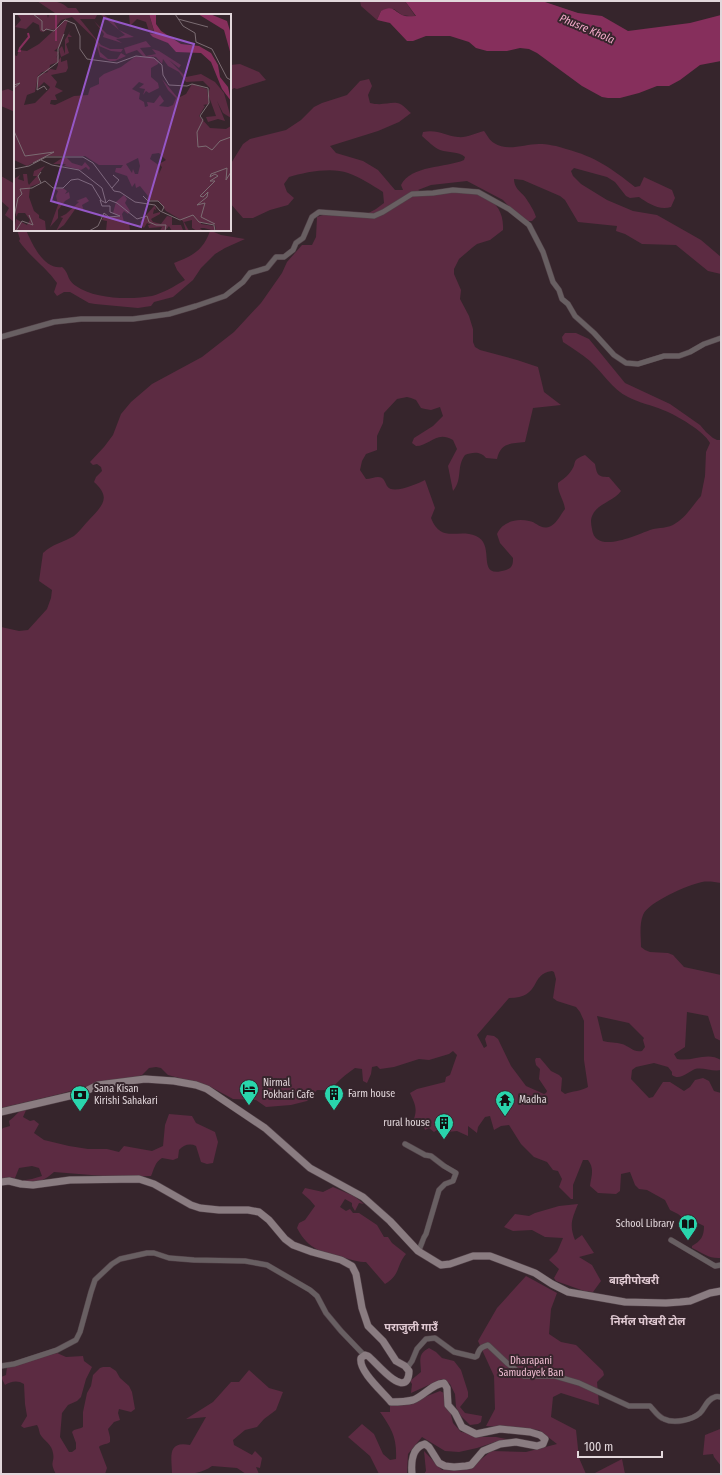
<svg xmlns="http://www.w3.org/2000/svg" width="722" height="1475" font-family="'Fira Sans Condensed','Noto Sans Devanagari',sans-serif">
<style>
.green{fill:#5c2b42;fill-rule:evenodd}
.water{fill:#862f5c}
.lines{fill:none;stroke-linecap:round;stroke-linejoin:round}
.street-casing{stroke:#524148;stroke-width:6}
.secondary-casing{stroke:#524148;stroke-width:8}
.street{stroke:#685f62;stroke-width:5}
.secondary{stroke:#8a7c81;stroke-width:7}
.labels{text-anchor:middle;dominant-baseline:central;stroke-width:4;stroke-linejoin:round;paint-order:stroke}
.poi-label{font-size:10px;fill:#e2d7db;stroke:#36252c;text-anchor:start}
.park-label{font-size:10px;fill:#f2bfd4;stroke:#36252c}
.water-label{font-size:11px;font-style:italic;fill:#f5abcb;stroke:#36252c}
.neighbourhood-label{font-size:11px;font-weight:bold;fill:#dfc8d1;stroke:#36252c}
.inset-river{fill:none;stroke:#862f5c;stroke-width:2}
.inset-road{fill:none;stroke:#7b6c72;stroke-width:1}
.view{fill:#9557c6;fill-opacity:0.15;stroke:#9557c6;stroke-width:2}
.inset-edge{fill:none;stroke:#e2d7db;stroke-width:2}
</style>
<rect width="100%" height="100%" fill="#36252c"/>
<g class="green">
<path d="M 37,1 C 48,1 61,0 68,8 L 76,8 L 81,15 L 58,15 Z"/>
<path d="M 360,1 L 405,1 L 416,17 L 402,15 L 394,9 L 381,11 L 377,20 L 361,6 Z"/>
<path d="M 240,64 L 259,72 L 266,80 L 237,89 L 234,88 L 230,91 L 230,65 Z"/>
<path d="M 369,79 L 372,86 L 368,95 L 370,103 C 382,106 389,102 397,103 C 403,104 407,110 411,113 L 399,122 L 378,131 L 330,146 L 336,153 L 363,161 L 378,170 L 395,190 L 403,190 L 401,185 C 411,165 446,168 464,160 L 465,157 C 458,151 449,153 440,150 C 433,147 428,141 422,136 L 423,132 C 438,129 445,136 458,137 C 466,138 476,133 484,131 C 487,135 490,141 494,143 C 507,152 524,144 539,144 C 547,144 558,146 566,149 C 596,157 611,168 635,187 L 640,186 L 644,177 L 672,190 L 675,198 L 671,207 C 659,211 648,203 639,197 L 630,198 L 626,196 L 615,182 L 607,177 L 574,168 L 571,171 L 573,176 L 581,184 L 607,200 L 633,211 L 657,215 L 701,240 L 721,257 L 721,274 L 708,271 L 676,245 L 642,244 L 625,234 L 616,231 L 617,226 L 578,222 L 565,200 L 560,196 L 523,180 L 514,179 C 514,188 520,191 525,197 C 529,203 534,210 536,217 L 532,221 L 528,221 L 519,217 L 503,200 L 467,181 L 431,185 L 418,190 C 429,198 438,191 451,191 C 477,191 505,198 503,230 L 490,240 L 477,244 L 473,247 L 459,259 L 454,269 L 454,274 L 461,290 L 460,299 L 469,316 L 473,329 L 473,342 L 475,347 L 480,350 L 517,360 L 538,367 L 544,392 L 561,405 L 533,408 L 525,442 C 510,444 501,442 497,459 L 486,458 C 481,451 472,452 465,455 C 456,467 463,479 453,491 L 448,466 L 457,449 L 453,440 C 436,430 430,446 416,446 L 412,443 L 414,438 L 433,426 L 443,416 L 440,407 L 431,410 L 425,409 L 421,408 L 416,400 L 411,398 L 407,397 L 397,399 L 384,413 L 383,423 L 377,436 L 377,450 L 366,454 L 362,461 L 360,470 L 366,479 C 370,479 375,477 378,477 C 384,477 385,482 387,486 C 392,495 417,484 425,480 L 435,508 L 431,518 C 441,544 458,528 476,536 C 497,545 474,580 506,570 C 513,568 513,563 513,558 L 500,543 L 497,534 C 502,522 516,518 529,521 C 537,522 541,531 551,526 C 557,523 561,514 565,509 C 564,500 557,492 558,483 C 562,480 568,476 571,471 C 578,462 570,461 585,455 L 595,464 C 597,474 597,477 609,477 L 621,491 C 614,501 599,503 593,514 C 590,519 591,524 592,529 C 595,555 636,535 650,530 C 659,527 668,529 676,523 C 685,518 694,504 701,496 L 705,476 L 706,452 L 710,443 C 704,431 676,415 663,410 C 652,405 639,403 628,397 C 612,389 603,373 590,361 C 582,354 572,348 563,342 L 562,337 L 565,333 L 576,333 L 589,339 L 625,383 L 670,404 L 700,425 L 706,432 L 713,438 L 717,440 L 721,440 L 721,883 C 715,882 708,881 702,882 C 688,885 648,902 643,915 C 639,925 641,937 641,947 L 645,950 L 650,952 L 668,953 L 673,955 L 684,967 L 721,975 L 721,1041 L 715,1038 L 708,1016 L 687,1012 L 685,1047 L 674,1054 L 677,1059 C 693,1062 707,1051 721,1060 L 721,1070 C 713,1072 703,1067 695,1069 C 688,1072 680,1081 672,1075 L 672,1072 L 668,1067 L 654,1063 L 636,1067 L 632,1070 L 631,1079 L 649,1098 L 653,1097 L 663,1082 L 670,1082 L 684,1091 L 690,1087 L 695,1080 L 703,1078 L 709,1081 L 714,1091 L 721,1093 L 721,1258 C 709,1259 703,1253 692,1248 L 692,1246 C 701,1241 704,1236 704,1226 L 694,1221 L 688,1222 L 678,1214 L 670,1210 L 665,1200 L 647,1190 L 639,1189 L 635,1185 L 630,1172 L 621,1174 L 620,1191 L 616,1194 L 598,1193 L 590,1186 C 591,1177 595,1169 588,1160 L 583,1160 L 573,1185 L 573,1199 L 571,1199 L 559,1187 L 562,1179 L 558,1171 L 553,1170 L 547,1162 L 534,1157 L 521,1144 L 509,1125 L 501,1126 L 494,1130 L 490,1116 L 485,1117 L 478,1127 L 477,1133 L 468,1126 L 468,1136 L 457,1131 L 447,1132 L 437,1130 L 434,1132 L 429,1128 L 425,1130 L 423,1125 L 412,1124 C 418,1110 416,1106 410,1093 L 417,1089 L 445,1082 L 446,1077 L 450,1075 L 457,1055 L 453,1051 L 449,1054 L 429,1060 L 419,1059 L 394,1067 L 380,1069 L 377,1066 L 372,1067 L 371,1074 L 367,1083 L 363,1081 L 362,1069 L 355,1068 C 351,1071 346,1074 342,1078 C 332,1087 332,1091 317,1090 L 307,1101 L 291,1105 L 266,1107 L 256,1100 L 233,1099 L 209,1086 L 168,1075 L 161,1068 L 156,1067 L 149,1068 L 142,1075 L 135,1078 L 102,1082 L 60,1094 L 1,1108 L 1,627 L 19,631 L 28,630 L 47,609 L 51,598 L 52,590 L 39,581 L 43,553 C 52,544 64,542 74,536 C 79,532 84,525 89,520 C 102,506 112,498 94,482 L 96,477 L 102,471 L 101,467 L 97,464 L 93,465 L 90,462 L 104,447 L 113,435 L 121,414 L 131,402 L 152,384 L 202,357 L 234,332 L 261,303 L 282,273 L 287,262 L 302,245 L 312,245 L 316,237 L 317,217 L 326,214 L 365,215 L 376,209 L 384,203 L 383,192 C 372,185 360,177 348,173 C 332,167 305,172 289,177 L 284,184 L 287,192 L 294,198 L 288,205 L 270,210 L 253,218 L 243,218 L 230,203 L 230,165 L 243,144 L 250,139 L 286,130 L 301,120 L 314,107 L 322,103 L 347,95 L 360,81 ZM 552,971 L 554,972 L 556,979 L 553,998 L 557,1001 L 576,1007 L 580,1012 L 584,1021 L 584,1060 L 588,1087 C 582,1091 572,1091 565,1094 L 561,1091 L 562,1078 L 559,1075 L 551,1071 L 540,1058 L 536,1058 L 535,1060 L 536,1065 L 540,1069 L 539,1079 L 547,1091 L 546,1093 L 544,1094 L 526,1086 L 511,1066 L 498,1039 L 494,1036 L 487,1035 L 485,1039 L 487,1046 L 484,1048 L 477,1035 L 509,998 C 542,998 529,974 552,971 ZM 597,1016 L 629,1023 L 644,1038 L 643,1040 L 645,1047 L 642,1051 C 634,1053 629,1046 622,1044 C 616,1042 609,1043 603,1041 Z"/>
<path d="M 8,89 L 15,92 L 15,112 L 1,106 L 1,91 Z"/>
<path d="M 1,176 L 15,184 L 15,226 L 13,221 L 5,215 L 9,208 L 1,201 Z"/>
<path d="M 17,230 L 26,230 C 32,244 44,270 62,267 C 70,274 66,279 76,286 C 94,299 130,300 152,296 C 163,293 175,286 185,280 L 177,270 L 174,263 C 192,256 203,251 210,231 L 209,230 L 214,230 L 214,232 L 221,235 L 245,239 L 225,248 L 215,254 L 201,268 L 193,280 L 173,297 L 154,302 L 151,306 L 138,308 L 95,304 L 89,303 L 70,292 L 64,292 L 57,296 L 54,292 L 57,283 C 46,267 30,257 19,241 L 20,239 Z"/>
<path d="M 27,1108 L 23,1117 L 30,1121 L 34,1120 L 39,1124 L 34,1133 L 44,1140 L 69,1146 L 88,1149 L 107,1149 L 119,1152 L 124,1146 L 152,1151 L 163,1146 L 165,1125 L 169,1114 L 192,1116 L 196,1123 L 215,1132 L 218,1142 L 213,1163 L 207,1164 L 201,1162 L 196,1146 C 190,1143 183,1145 179,1150 L 178,1158 L 173,1160 L 162,1158 C 155,1162 154,1169 151,1176 L 116,1177 L 54,1172 C 40,1184 37,1182 19,1181 L 32,1179 L 42,1176 L 39,1168 L 32,1166 L 19,1168 L 15,1178 L 8,1177 L 1,1180 L 1,1130 L 3,1128 L 10,1126 L 9,1121 C 16,1116 18,1110 27,1108 Z"/>
<path d="M 333,1187 L 354,1196 L 364,1204 L 359,1203 L 355,1211 L 352,1206 L 352,1203 L 345,1199 L 340,1207 L 346,1211 L 350,1209 L 353,1213 L 359,1213 L 377,1225 L 384,1237 L 388,1237 L 392,1243 L 406,1254 C 396,1266 401,1274 385,1284 L 366,1262 C 358,1262 353,1260 345,1258 C 323,1252 309,1251 297,1228 L 299,1223 L 305,1220 L 315,1206 L 310,1200 L 302,1193 L 305,1188 L 323,1192 Z"/>
<path d="M 578,1204 C 572,1219 569,1225 575,1240 L 582,1235 L 594,1253 L 579,1257 L 592,1265 L 601,1281 L 593,1292 L 584,1291 L 556,1281 L 554,1278 L 559,1269 L 549,1260 L 557,1252 L 563,1238 L 545,1237 L 532,1230 L 513,1231 L 504,1227 L 515,1214 L 529,1216 L 535,1213 L 559,1206 Z"/>
<path d="M 526,1276 L 557,1293 L 551,1309 L 549,1334 L 561,1342 L 576,1345 L 603,1371 L 604,1375 L 597,1382 L 599,1405 L 561,1393 L 553,1397 L 551,1417 L 576,1430 L 579,1458 L 586,1474 L 424,1474 L 426,1471 L 424,1451 L 442,1470 L 472,1467 L 491,1451 L 526,1452 L 557,1444 L 539,1430 L 486,1426 L 495,1409 L 494,1376 L 478,1341 L 497,1308 Z"/>
<path d="M 429,1348 L 436,1352 L 442,1358 L 454,1361 L 461,1370 L 468,1392 L 468,1397 L 460,1407 L 465,1413 L 482,1416 L 481,1422 L 478,1424 L 470,1425 L 461,1416 L 456,1407 L 455,1394 L 450,1384 L 442,1379 L 411,1393 L 412,1384 L 410,1381 L 421,1372 C 421,1361 417,1354 429,1348 Z"/>
<path d="M 57,1353 L 66,1357 L 83,1356 L 84,1361 L 92,1367 L 86,1379 L 81,1397 L 77,1401 L 68,1405 L 62,1413 L 60,1437 L 69,1452 L 72,1452 L 76,1449 L 76,1443 L 72,1432 L 74,1430 L 81,1428 L 83,1427 L 83,1412 L 87,1393 L 91,1386 L 93,1375 L 100,1368 L 103,1367 L 110,1367 L 116,1371 L 120,1378 L 129,1386 L 132,1392 L 135,1409 L 131,1412 L 119,1409 L 118,1413 L 120,1420 L 114,1422 L 108,1429 L 110,1437 L 110,1442 C 106,1445 101,1444 99,1447 L 107,1468 L 105,1474 L 56,1474 C 49,1461 55,1463 53,1453 C 52,1444 44,1441 40,1434 C 39,1431 39,1428 37,1425 L 24,1428 L 21,1426 L 27,1416 L 25,1404 L 24,1384 C 18,1380 11,1381 5,1385 L 1,1377 L 6,1375 L 7,1367 Z"/>
<path d="M 249,1370 L 269,1388 L 283,1392 L 276,1410 L 264,1419 L 257,1427 L 245,1430 L 233,1440 L 234,1445 L 252,1455 L 255,1451 L 262,1458 L 260,1468 L 256,1467 L 259,1474 L 246,1474 L 237,1468 L 212,1466 C 200,1475 186,1474 172,1474 C 172,1459 166,1440 190,1445 L 206,1417 L 186,1419 L 213,1402 L 231,1382 L 239,1382 Z"/>
<path d="M 440,1391 L 446,1394 L 453,1423 L 461,1432 L 470,1433 L 482,1437 L 496,1437 L 516,1441 L 498,1441 L 477,1448 L 459,1452 L 445,1451 L 422,1437 L 408,1454 L 407,1474 L 379,1474 L 370,1456 L 348,1437 L 362,1424 L 374,1434 L 383,1454 L 390,1460 L 396,1459 C 397,1438 392,1429 380,1412 L 390,1412 L 390,1406 L 407,1404 Z"/>
<path d="M 720,1429 L 721,1429 L 721,1466 L 714,1457 L 713,1454 L 703,1455 L 705,1435 Z"/>
<path d="M 622,1459 L 625,1474 L 593,1474 Z"/>
</g>
<path class="water" d="M 405,1 L 542,1 L 578,13 L 602,16 L 628,31 L 690,23 L 721,15 L 721,61 L 700,65 L 680,80 L 669,86 L 657,86 L 639,93 L 620,98 L 608,98 L 602,97 L 582,86 L 537,53 L 529,49 L 520,48 L 507,51 L 487,51 L 476,48 L 469,42 L 450,36 L 426,36 L 413,41 L 407,41 L 390,23 L 377,20 L 381,11 C 392,5 393,10 402,15 C 406,17 411,16 416,16 Z"/>
<g class="lines">
<g class="street-casing">
<g id="street">
<path d="M 1,337 L 54,322 L 81,319 L 133,319 L 169,314 L 196,306 L 225,296 L 243,282 L 250,273 L 267,268 L 276,257 L 284,257 L 293,250 L 296,243 L 303,238 L 312,217 L 319,212 L 374,216 L 383,212 L 412,194 L 433,193 L 453,190 L 478,192 L 509,209 L 529,225 L 543,252 L 553,282 L 559,290 L 562,299 L 568,304 L 575,316 L 594,333 L 614,355 L 626,363 L 638,364 L 664,356 L 679,356 L 690,352 L 704,344 L 721,338"/>
<path d="M 405,1144 L 425,1155 L 431,1156 L 444,1166 L 456,1173 L 453,1181 L 445,1184 L 439,1190 L 426,1234 C 422,1239 422,1246 418,1251"/>
<path d="M 671,1240 L 715,1266 L 721,1265"/>
<path d="M 1,1366 L 14,1364 L 57,1350 L 76,1340 L 80,1332 L 91,1292 L 95,1280 L 112,1264 L 120,1259 L 147,1253 L 154,1253 L 169,1258 L 194,1260 L 245,1261 L 267,1265 L 310,1290 L 317,1296 L 326,1313 L 341,1331 L 364,1355"/>
<path d="M 407,1368 L 412,1361 L 417,1349 L 426,1339 L 435,1338 L 454,1352 L 475,1357 L 477,1356 C 479,1349 481,1347 488,1345 L 507,1363 L 524,1376 L 555,1376 L 579,1383 L 629,1406 L 650,1406 C 654,1410 658,1417 664,1419 C 674,1424 692,1420 700,1413 C 705,1408 707,1399 715,1397 C 717,1396 719,1397 721,1397"/>
</g>
</g>
<g class="secondary-casing">
<g id="secondary">
<path d="M 1,1112 L 82,1093 L 98,1085 L 145,1079 L 174,1081 L 196,1085 L 207,1089 L 265,1128 L 310,1168 L 363,1197 L 390,1221 L 418,1251 L 441,1265 L 450,1264 L 473,1256 L 490,1256 L 535,1273 L 552,1284 L 568,1292 L 625,1302 L 666,1303 L 680,1302 L 690,1301 L 710,1293 L 721,1291"/>
<path d="M 1,1182 L 9,1181 L 21,1184 L 33,1185 L 70,1180 L 139,1179 L 154,1184 L 191,1205 L 200,1208 L 219,1210 L 248,1210 L 259,1212 L 269,1220 L 285,1239 L 293,1245 L 312,1252 L 341,1260 L 352,1266 L 356,1274 L 362,1308 L 368,1326 L 383,1341 L 396,1361 L 405,1366 L 409,1371 C 409,1374 409,1377 407,1380 C 399,1392 375,1361 368,1356 L 365,1355 L 361,1358 C 358,1371 384,1393 391,1402 C 399,1402 405,1402 413,1400 C 424,1396 432,1384 444,1383 L 447,1388 L 448,1405 L 455,1413 L 462,1427 L 476,1434 L 500,1429 L 530,1432 L 540,1435 L 545,1439 L 543,1444 L 537,1446 L 516,1442 L 500,1444 L 483,1451 L 471,1465 L 466,1466 L 454,1467 L 445,1466 L 439,1463 L 429,1447 L 425,1444 C 412,1447 411,1463 412,1474"/>
</g>
</g>
<use href="#street" class="street"/>
<use href="#secondary" class="secondary"/>
</g>
<defs>
<g id="hotel-pin" transform="scale(1)"><path d="M0 17L-7.5 6A9.5 9.5 0 1 1 7.5 6Z" fill="#29d5ac" stroke="#36252c"/><path d="M-6-4.5h1.5V1H6V5H4.5V3h-9V5H-6ZM-4 0a1.8 1.8 0 1 1 3.6 0ZM.5 0V-2.5h3Q6-2.5 6 0Z" fill="#111"/></g>
<g id="building-pin" transform="scale(1)"><path d="M0 17L-7.5 6A9.5 9.5 0 1 1 7.5 6Z" fill="#29d5ac" stroke="#36252c"/><path d="M-4-6H4V6H1V3H-1V6H-4ZM-2.5-4.3h1.7v1.8h-1.7ZM.8-4.3h1.7v1.8H.8ZM-2.5-1h1.7V.8h-1.7ZM.8-1h1.7V.8H.8Z" fill="#111"/></g>
<g id="bank-pin" transform="scale(1)"><path d="M0 17L-7.5 6A9.5 9.5 0 1 1 7.5 6Z" fill="#29d5ac" stroke="#36252c"/><path d="M-6-4H6V4H-6ZM0-2.3a2.3 2.3 0 1 0 0 4.6a2.3 2.3 0 1 0 0-4.6Z" fill="#111"/></g>
<g id="temple-pin" transform="scale(1)"><path d="M0 17L-7.5 6A9.5 9.5 0 1 1 7.5 6Z" fill="#29d5ac" stroke="#36252c"/><path d="M0-6L5-2H3V0L6.5 2.5H4V6H1.5V3h-3V6H-4V2.5H-6.5L-3 0V-2H-5Z" fill="#111"/></g>
<g id="library-pin" transform="scale(1)"><path d="M0 17L-7.5 6A9.5 9.5 0 1 1 7.5 6Z" fill="#29d5ac" stroke="#36252c"/><path d="M-6-4Q-3-5.5-.7-3.5V5Q-3 3-6 4ZM6-4Q3-5.5 .7-3.5V5Q3 3 6 4Z" fill="#111"/></g>
</defs>
<g fill-rule="evenodd">
<use href="#hotel-pin" x="249" y="1089"/>
<use href="#building-pin" x="334" y="1094"/>
<use href="#bank-pin" x="80" y="1095"/>
<use href="#temple-pin" x="505" y="1100"/>
<use href="#building-pin" x="444" y="1123"/>
<use href="#library-pin" x="688" y="1224"/>
</g>
<g class="labels">
<g class="poi-label">
<text x="263" y="1083">Nirmal<tspan x="263" dy="12">Pokhari Cafe</tspan></text>
<text x="94" y="1089">Sana Kisan<tspan x="94" dy="12">Kirishi Sahakari</tspan></text>
<text x="348" y="1094">Farm house</text>
<text x="519" y="1100">Madha</text>
<text x="430" y="1123" text-anchor="end">rural house</text>
<text x="674" y="1224" text-anchor="end">School Library</text>
</g>
<g class="park-label">
<text x="531" y="1361">Dharapani<tspan x="531" dy="12">Samudayek Ban</tspan></text>
</g>
<g class="water-label">
<text transform="translate(587 29) rotate(23)">Phusre Khola</text>
</g>
<g class="neighbourhood-label">
<text x="634" y="1280">बाझीपोखरी</text>
<text x="648" y="1321">निर्मल पोखरी टोल</text>
<text x="411" y="1327">पराजुली गाउँ</text>
</g>
</g>
<g transform="translate(14 14)">
<rect width="217" height="217" fill="#36252c"/>
<path d="M 3,0 L 33,0 L 34,4 L 35,0 L 89,0 L 99,7 L 105,16 L 120,23 L 102,25 L 108,29 L 89,23 L 90,20 L 80,7 L 93,20 L 104,24 L 111,21 L 87,1 L 83,1 L 81,5 L 66,5 L 87,31 L 96,35 L 109,35 L 107,38 L 97,37 L 85,32 L 86,38 L 94,45 L 103,45 L 107,39 L 112,42 L 101,47 L 96,47 L 86,43 L 81,25 L 58,3 L 47,6 L 40,16 L 35,15 L 29,18 L 26,17 L 25,11 L 19,8 L 12,15 L 1,13 L 7,6 ZM 115,0 L 135,0 L 141,21 L 136,20 L 132,8 L 123,5 L 116,12 ZM 51,6 L 54,6 L 46,32 L 40,37 L 45,38 L 42,44 L 45,40 L 44,47 L 47,43 L 47,48 L 53,46 L 54,54 L 52,58 L 37,61 L 43,68 L 41,73 L 49,77 L 41,81 L 43,86 L 37,86 L 36,90 L 41,91 L 60,82 L 74,81 L 76,74 L 85,70 L 85,64 L 90,60 L 107,53 L 122,42 L 130,43 L 123,36 L 112,40 L 110,34 L 132,27 L 137,33 L 126,34 L 132,42 L 142,40 L 138,35 L 145,37 L 167,51 L 165,54 L 155,46 L 172,63 L 187,60 L 201,68 L 210,79 L 217,104 L 209,99 L 203,87 L 211,107 L 204,105 L 194,108 L 192,103 L 202,102 L 194,80 L 196,74 L 189,67 L 172,68 L 165,58 L 154,52 L 149,45 L 148,50 L 142,43 L 137,42 L 145,47 L 144,50 L 137,54 L 137,63 L 144,69 L 145,74 L 135,79 L 132,77 L 129,81 L 131,75 L 125,74 L 130,70 L 125,68 L 118,75 L 126,79 L 125,85 L 130,88 L 131,93 L 134,92 L 133,88 L 140,89 L 146,81 L 150,87 L 145,92 L 154,93 L 159,91 L 162,84 L 154,76 L 148,65 L 164,84 L 172,80 L 178,70 L 193,75 L 195,90 L 189,91 L 191,92 L 185,102 L 196,114 L 212,115 L 217,112 L 217,217 L 202,217 L 201,211 L 187,208 L 187,210 L 200,212 L 201,217 L 190,214 L 186,214 L 189,217 L 183,217 L 178,214 L 178,206 L 170,208 L 175,217 L 172,217 L 169,207 L 152,197 L 145,187 L 133,186 L 134,182 L 126,172 L 122,174 L 121,169 L 118,173 L 113,162 L 101,158 L 102,154 L 107,154 L 109,151 L 85,151 L 71,142 L 32,142 L 13,152 L 0,146 L 0,41 L 3,42 L 5,36 L 13,37 L 25,30 ZM 44,48 L 44,51 L 42,56 L 36,55 L 34,58 L 27,60 L 24,64 L 23,75 L 30,68 L 36,73 L 35,75 L 21,89 L 10,91 L 13,81 L 21,78 L 24,62 L 28,58 L 35,57 L 36,51 ZM 145,139 L 152,146 L 145,150 L 148,153 L 145,160 L 146,152 L 136,145 L 138,140 ZM 124,144 L 126,152 L 124,160 L 121,160 L 119,155 L 118,159 L 112,150 ZM 57,16 L 55,20 L 58,23 L 54,23 L 55,28 L 52,30 L 55,39 L 47,43 L 45,35 L 48,32 L 51,40 L 51,26 L 49,29 ZM 48,144 L 53,144 L 58,149 L 68,152 L 71,148 L 76,154 L 75,156 L 72,153 L 67,156 L 50,152 L 52,150 L 39,150 ZM 31,152 L 24,161 L 26,169 L 16,173 L 15,183 L 20,197 L 25,201 L 25,204 L 31,207 L 32,217 L 0,217 L 2,205 L 13,211 L 16,206 L 11,199 L 4,199 L 2,203 L 0,165 L 6,161 L 4,165 L 10,167 L 9,160 L 13,160 L 14,169 L 15,171 L 23,162 L 19,162 L 20,157 ZM 49,174 L 53,177 L 51,180 L 55,178 L 56,184 L 51,187 L 44,196 L 44,204 L 36,213 L 44,191 L 42,182 L 44,177 L 41,175 ZM 110,181 L 113,185 L 111,189 L 116,197 L 114,200 L 110,197 L 108,200 L 110,208 L 115,208 L 116,217 L 92,217 L 93,207 L 88,206 L 91,200 L 93,203 L 107,203 L 99,199 L 102,188 ZM 72,183 L 75,187 L 68,191 L 70,197 L 62,194 L 50,211 L 42,217 L 49,204 L 46,203 L 52,200 L 65,188 L 62,187 ZM 141,191 L 142,196 L 140,195 L 139,200 L 146,198 L 146,200 L 137,205 L 139,208 L 147,210 L 153,202 L 158,203 L 158,211 L 167,211 L 169,216 L 158,217 L 155,212 L 151,217 L 146,217 L 148,213 L 135,214 L 134,211 L 137,211 L 133,209 L 130,214 L 128,212 L 126,208 Z" fill="#5c2b42" fill-rule="evenodd"/>
<path d="M 135,0 L 142,0 L 142,10 L 147,17 L 167,30 L 185,32 L 197,39 L 204,51 L 206,63 L 214,73 L 217,87 L 208,75 L 197,48 L 187,39 L 162,38 L 154,29 L 139,23 L 136,20 L 141,20 ZM 184,0 L 196,0 L 213,7 L 217,20 L 217,41 L 210,16 Z" fill="#862f5c"/>
<path class="inset-river" d="M 42,0 L 42,27M 7,37 L 5,37 L 6,34 L 15,23 L 14,19"/>
<path class="inset-road" d="M 19,0 L 28,7 L 28,16 L 30,17 L 32,15 L 40,17 L 51,6 L 61,10 L 66,22 L 66,35 L 73,45 L 103,49 L 122,42 L 140,44 L 148,51 L 149,61 L 155,71 L 173,72 L 178,70 L 194,74 L 195,89 L 186,102 L 189,106 L 183,118 L 184,133 L 192,132 L 198,136 L 206,127 L 217,123M 161,0 L 169,12 L 181,19 L 182,28 L 198,35 L 213,64 L 217,66M 164,5 L 194,13M 0,71 L 6,69 L 0,74M 33,76 L 30,72 L 23,76 L 24,63 L 44,48 L 44,35 L 50,20M 0,117 L 11,142 L 40,138 L 19,149M 27,146 L 38,151 L 65,156 L 88,174 L 92,189 L 86,186 L 88,192 L 96,192 L 96,198 L 106,202 L 95,203 L 90,199 L 84,212 L 75,217M 0,155 L 15,152 L 32,143 L 69,143 L 79,149 L 100,177 L 106,178 L 121,188 L 141,191 L 146,197 L 166,206 L 179,201 L 185,208 L 200,211 L 201,217M 27,169 L 24,162 L 27,158M 98,174 L 105,166 L 99,161M 129,182 L 134,187 L 144,187 L 150,193 L 148,197M 92,189 L 95,186 L 103,189 L 123,205 L 133,202 L 135,208 L 142,211 L 152,211 L 151,217M 0,203 L 4,184 L 8,180 L 6,175 L 18,174 L 31,167 L 39,174 L 49,174 L 57,166 L 64,165 L 78,171 L 87,186M 201,210 L 187,203 L 191,189 L 183,191 L 193,183 L 194,178 L 189,183 L 186,182 L 201,167 L 196,167 L 204,162 L 201,160 L 196,163 L 197,160 L 213,154 L 212,166 L 217,158M 2,217 L 8,207 L 19,211 L 15,201"/>
<path class="view" d="M 90,4 L 180,30 L 127,213 L 37,187 Z"/>
<rect width="217" height="217" class="inset-edge"/>
</g>
<rect width="722" height="1475" fill="none" stroke="#e2d7db" stroke-width="4"/>
<path d="M578 1451v6h84v-6" fill="none" stroke="#e2d7db" stroke-width="2"/>
<text x="584" y="1451" font-size="12" fill="#e2d7db" stroke="#36252c" stroke-width="3" paint-order="stroke">100 m</text>
</svg>
